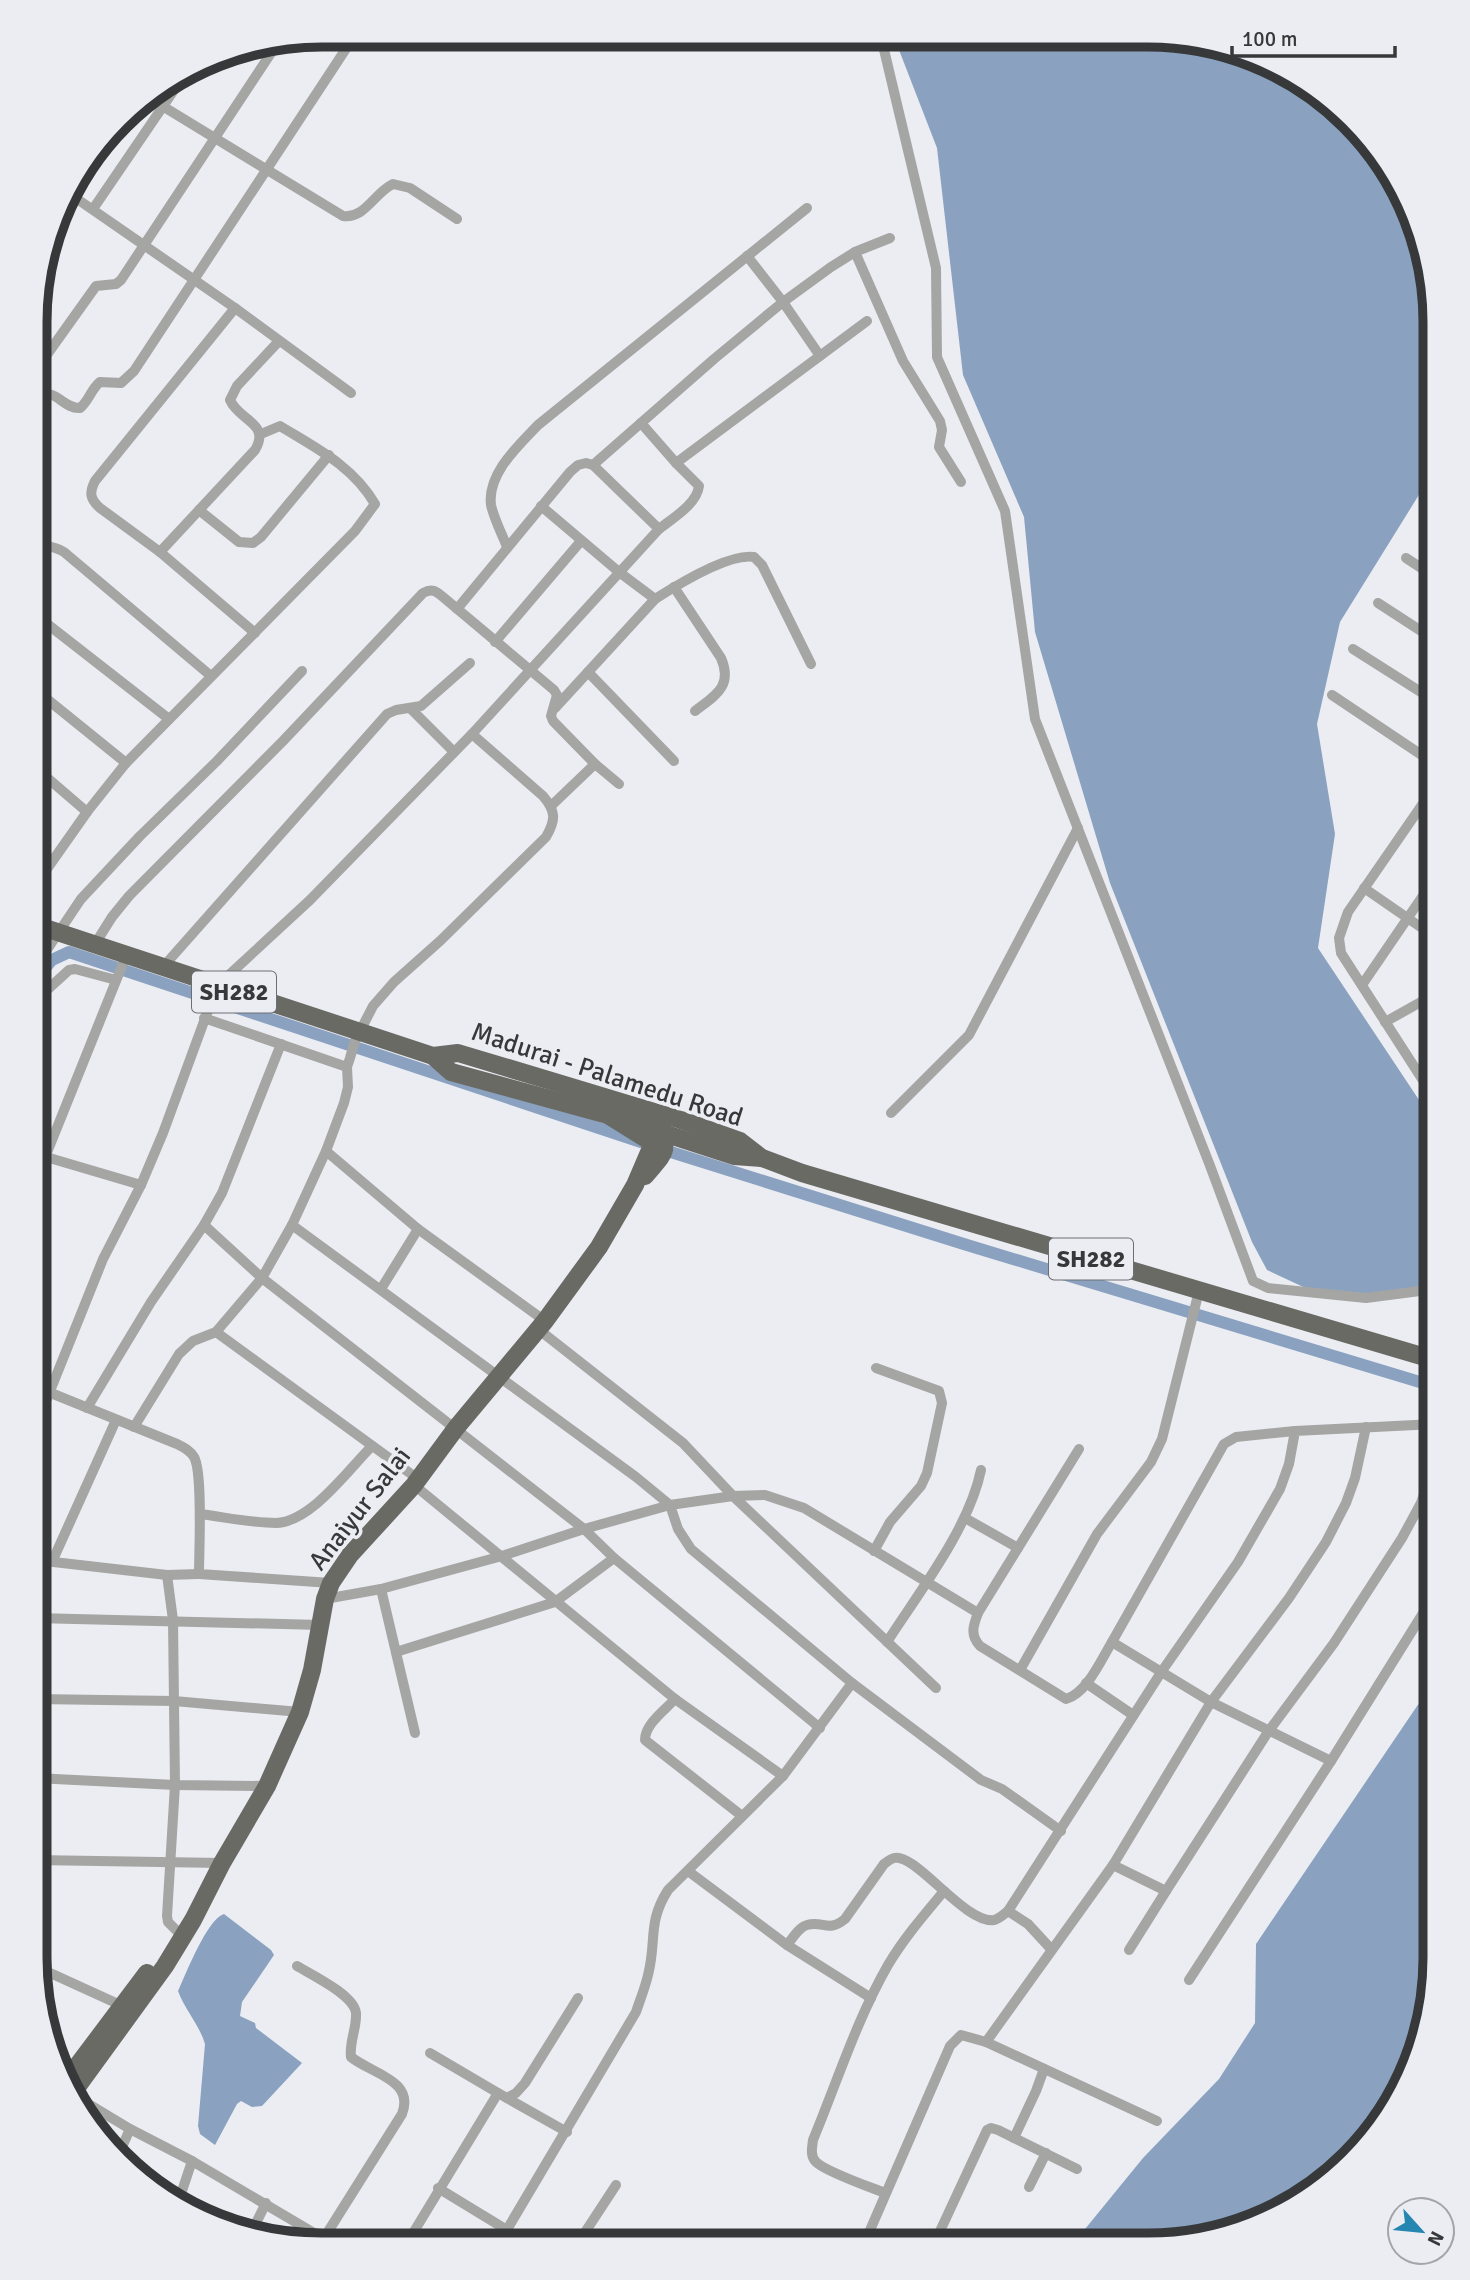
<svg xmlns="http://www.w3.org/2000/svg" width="1470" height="2280" font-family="Signika,sans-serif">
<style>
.water{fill:#8aa2c0}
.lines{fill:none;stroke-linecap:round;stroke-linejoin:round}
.canal{stroke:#8aa2c0;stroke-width:12}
.minor{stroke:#a5a5a3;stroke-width:10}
.primary{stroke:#6a6a65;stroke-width:18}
.labels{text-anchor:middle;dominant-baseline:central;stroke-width:7;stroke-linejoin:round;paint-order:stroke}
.shield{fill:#ebedf3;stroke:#6d6e72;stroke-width:2}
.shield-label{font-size:24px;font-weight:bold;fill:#37383a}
.street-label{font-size:26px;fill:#37383a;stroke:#ebedf3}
.rim{fill:none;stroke:#37383a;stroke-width:9}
</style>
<rect width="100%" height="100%" fill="#ebedf3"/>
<g class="water">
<path d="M 894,37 L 1186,38 L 1257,57 L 1322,94 L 1375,147 L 1413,212 L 1435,322 L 1435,469 L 1340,622 L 1317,724 L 1335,834 L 1318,948 L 1435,1124 L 1435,1290 L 1376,1299 L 1312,1291 L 1267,1270 L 1252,1242 L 1110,883 L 1035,632 L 1024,517 L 963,375 L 937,148 Z"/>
<path d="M 1434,1681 L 1434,1977 L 1420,2050 L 1386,2118 L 1337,2174 L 1258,2223 L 1148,2245 L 1072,2245 L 1143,2158 L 1219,2079 L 1255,2023 L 1256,1944 Z"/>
<path d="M 224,1914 L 271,1950 L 274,1955 L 242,2002 L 240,2016 L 255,2023 L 256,2028 L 302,2063 L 262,2106 L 252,2107 L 241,2101 L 237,2104 L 215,2145 L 200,2134 L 198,2126 L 205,2044 C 199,2024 185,2010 178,1991 C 186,1974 207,1919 224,1914 Z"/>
</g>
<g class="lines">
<g class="canal">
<path d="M 36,979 L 52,960 L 69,952 L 641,1142"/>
<path d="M 658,1148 L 967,1245 L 1423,1383 L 1435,1373"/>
</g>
<g class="minor">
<path d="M 881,37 L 936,268 L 937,357 L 1005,511 L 1035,719 L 1209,1163 L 1253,1281 L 1268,1288 L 1366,1298 L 1435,1289"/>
<path d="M 152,94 L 164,107 L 343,216 C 365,219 374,193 393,184 L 410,188 L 457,219"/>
<path d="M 67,192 L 235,308 L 351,393"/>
<path d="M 93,209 L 185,74"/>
<path d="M 855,252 L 903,361 L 940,421 L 942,430 L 939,447 L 961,482"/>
<path d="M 747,256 L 783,302 L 820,356"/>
<path d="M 235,308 L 95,481 C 89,493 90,499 100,508 L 160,552 L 255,633"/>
<path d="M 37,362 L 41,361 L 46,356 L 96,286 L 116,284 L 121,280 L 277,44"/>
<path d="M 37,397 C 56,386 62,409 80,408 C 89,401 91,389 100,382 L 121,383 L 134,371 L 355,35"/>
<path d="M 641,423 L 676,463"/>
<path d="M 593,465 L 714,359 L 783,302 L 831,267 L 855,252 L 890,238"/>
<path d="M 541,506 L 619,572 L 655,599"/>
<path d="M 199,510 L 239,542 L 253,543 L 261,537 L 329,455"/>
<path d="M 507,547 C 502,534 494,519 491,505 C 487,474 518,446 538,425 L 807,208"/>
<path d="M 37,550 C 46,544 55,547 64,552 L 211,676"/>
<path d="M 160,552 L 255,450 C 271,423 239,421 230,400 L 237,386 L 279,341"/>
<path d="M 1406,558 L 1435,577"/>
<path d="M 674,587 L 721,658 C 733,686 716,695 695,711"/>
<path d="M 1378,603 L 1435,640"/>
<path d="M 457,609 L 570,472 L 578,465 L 586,463 L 593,465 L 659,529"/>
<path d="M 37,616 L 169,719"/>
<path d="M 495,642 L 581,541"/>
<path d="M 1353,649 L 1435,701"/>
<path d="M 588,672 L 674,761"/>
<path d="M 37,691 L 126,763"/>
<path d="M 1332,695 L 1435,764"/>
<path d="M 555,708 L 655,599 C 677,585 729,553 754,557 L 762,565 L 811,664"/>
<path d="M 411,709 L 454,752"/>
<path d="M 37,769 L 87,812"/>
<path d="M 551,806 L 595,764"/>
<path d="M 37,883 L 87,812 L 126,763 L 355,531 L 375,504 C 353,466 316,448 280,426 L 261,434"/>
<path d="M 1364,888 L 1435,937"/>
<path d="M 95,944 L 112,917 L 129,896 L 283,741 L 423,593 C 432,588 436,591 443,597 L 554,690 L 557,695 L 551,716 L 553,721 L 595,764 L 619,784"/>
<path d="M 36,966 L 81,899 L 140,836 L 217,761 L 302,671"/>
<path d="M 163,967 L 387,714 L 396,710 L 421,706 L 470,663"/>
<path d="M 1362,985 L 1433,881"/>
<path d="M 36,1000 L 69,970 L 75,969 L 116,980"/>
<path d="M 204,1018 L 347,1067"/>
<path d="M 1385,1022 L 1435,994"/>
<path d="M 1422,1078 L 1435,1070"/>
<path d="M 1435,1099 L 1341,953 L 1339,938 L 1348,912 L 1435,786"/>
<path d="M 891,1113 L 969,1035 L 1078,828"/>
<path d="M 326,1151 L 418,1229 L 545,1321"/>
<path d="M 36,1154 L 141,1185"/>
<path d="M 36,1180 L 126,956"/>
<path d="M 204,1225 L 262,1278 L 584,1529 L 614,1558 L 820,1728"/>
<path d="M 292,1225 L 636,1477 L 670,1505 L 678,1529 L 691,1549 L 852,1683 L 783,1776 L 668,1890 C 647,1923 657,1941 648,1975 C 645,1988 640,2000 636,2012 L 499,2243"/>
<path d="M 381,1289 L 418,1229"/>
<path d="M 538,1329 L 683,1443 L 733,1496 L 765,1495 L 804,1508 L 978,1613 C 973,1626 970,1635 980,1646 L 1066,1699 C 1087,1693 1101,1660 1112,1642 L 1211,1702 L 1331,1761 L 1435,1594"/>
<path d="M 216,1332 L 418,1479"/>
<path d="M 36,1387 L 177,1444 C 183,1447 190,1450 194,1457 C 203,1472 199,1552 199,1574 L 331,1583"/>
<path d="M 87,1408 L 151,1302 L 204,1225 L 222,1193 L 281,1044"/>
<path d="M 36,1426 L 103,1259 L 141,1185 L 163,1133 L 217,986 L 310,900 L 472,734 L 659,529 C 673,518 697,504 699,486 L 676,463 L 867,321"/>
<path d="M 134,1427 L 179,1354 L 193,1341 L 216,1332 L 262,1278 L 292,1225 L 326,1151 L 344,1103 L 348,1087 L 347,1067 L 350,1058 L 355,1041 L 373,1006 L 394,982 L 440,941 L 546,837 C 556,820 556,811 543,796 L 472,734"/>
<path d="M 414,1485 L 675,1699 L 783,1776"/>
<path d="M 200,1514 C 224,1517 251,1523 276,1523 C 311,1522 348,1470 372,1446"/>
<path d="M 965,1518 L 1018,1548"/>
<path d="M 874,1551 L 890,1522 L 921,1486 L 927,1473 L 942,1403 L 939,1391 L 876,1368"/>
<path d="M 36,1560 L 167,1575 L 199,1574"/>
<path d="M 52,1562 L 116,1420"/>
<path d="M 167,1575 L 173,1620 L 175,1785 L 167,1916 L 168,1922 L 178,1932"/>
<path d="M 381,1589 L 415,1733"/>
<path d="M 325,1599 L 381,1589 L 502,1556 L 584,1529 L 670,1505 L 733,1496 L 936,1688"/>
<path d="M 978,1613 L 1079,1449"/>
<path d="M 35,1618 L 321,1625"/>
<path d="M 887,1642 C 920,1591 969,1528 981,1470"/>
<path d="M 1112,1642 L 1224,1444 L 1236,1437 L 1295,1431"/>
<path d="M 396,1652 L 555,1602 L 614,1558"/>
<path d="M 1020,1670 L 1097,1534 L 1151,1462 L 1162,1439 L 1199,1291"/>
<path d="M 852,1683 L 981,1780 L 1002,1789 L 1061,1831"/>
<path d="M 1086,1683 L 1133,1715"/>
<path d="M 35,1699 L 174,1701 L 300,1712"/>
<path d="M 675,1699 C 665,1710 645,1724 645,1740 L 742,1816"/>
<path d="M 35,1778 L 175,1785 L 267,1786"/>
<path d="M 35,1860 L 222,1863"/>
<path d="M 1113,1865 L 1166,1891 L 1268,1732 L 1334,1643 L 1402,1538 L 1421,1503 L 1430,1477 L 1435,1441"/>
<path d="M 688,1871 L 787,1945 C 792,1939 799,1927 807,1925 C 823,1920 828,1933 845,1919 L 884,1864 C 887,1862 890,1859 894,1858 C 915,1852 965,1924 994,1920 C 999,1919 1003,1915 1008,1911 L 1162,1671 L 1238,1562 L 1280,1489 L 1289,1464 L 1295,1431 L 1435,1424"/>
<path d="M 1008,1911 L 1028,1924 L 1051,1949"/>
<path d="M 787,1945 L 871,1998"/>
<path d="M 1129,1950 L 1166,1891"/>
<path d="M 297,1966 C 312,1975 354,1995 356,2013 C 357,2028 349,2042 351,2057 C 372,2074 415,2080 402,2114 L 324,2238"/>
<path d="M 37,1967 L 127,2008"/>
<path d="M 1189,1980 L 1331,1761"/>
<path d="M 430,2053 L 498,2093"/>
<path d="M 72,2094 L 130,2129 L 192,2161 L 178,2203"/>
<path d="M 507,2098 L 516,2093 L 525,2083 L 578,1998"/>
<path d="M 1157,2121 L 986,2042 L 1113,1865 L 1211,1702 L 1289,1598 L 1326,1542 L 1346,1503 L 1355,1478 L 1366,1427"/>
<path d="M 1014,2138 L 1036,2091 L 1044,2069"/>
<path d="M 118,2156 L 130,2129"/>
<path d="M 192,2161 L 331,2243"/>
<path d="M 1029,2187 L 1046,2153"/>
<path d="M 438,2188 L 507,2230"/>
<path d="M 885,2193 C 870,2187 826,2172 816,2162 C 810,2156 812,2148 813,2140 C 837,2082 857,2019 888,1965 C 904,1938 924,1915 944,1891"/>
<path d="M 251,2233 L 266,2203"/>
<path d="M 407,2243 L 498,2093 L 567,2132"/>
<path d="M 578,2243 L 616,2185"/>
<path d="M 864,2244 L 950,2046 L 961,2035 L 986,2042"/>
<path d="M 934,2244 L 987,2130 L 991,2128 L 998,2130 L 1077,2169"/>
</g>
<g class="primary">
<path d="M 36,925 L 433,1056 L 451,1072 L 608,1115 L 734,1156 L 762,1158"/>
<path d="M 433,1056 L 458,1053 L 681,1120 L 740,1141 L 762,1158 L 802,1173 L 1435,1360"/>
<path d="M 645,1176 C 664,1153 669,1154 661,1124"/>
<path d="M 65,2082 L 147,1973"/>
<path d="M 72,2094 L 165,1966 L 193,1920 L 222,1863 L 267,1786 L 300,1712 L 312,1670 L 325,1599 L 331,1583 L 350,1555 L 414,1485 L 456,1428 L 545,1321 L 599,1247 L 635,1185 L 653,1143 L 608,1115"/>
</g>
</g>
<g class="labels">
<g class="shield">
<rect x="192" y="971.5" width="84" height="41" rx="5"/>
<rect x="1049" y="1238.5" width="84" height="41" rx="5"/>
</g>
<g class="shield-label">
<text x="234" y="992">SH282</text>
<text x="1091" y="1259">SH282</text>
</g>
<g class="street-label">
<text transform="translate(607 1075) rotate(18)">Madurai - Palamedu Road</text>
<text transform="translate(360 1509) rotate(-52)">Anaiyur Salai</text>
</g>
</g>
<path d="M0 0H1470V2280H0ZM322 47H1148A275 275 0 0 1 1423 322V1958A275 275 0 0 1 1148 2233H322A275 275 0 0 1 47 1958V322A275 275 0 0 1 322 47Z" fill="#ebedf3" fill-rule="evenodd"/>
<path class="rim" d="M322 47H1148A275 275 0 0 1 1423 322V1958A275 275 0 0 1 1148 2233H322A275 275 0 0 1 47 1958V322A275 275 0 0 1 322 47Z"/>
<g transform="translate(1421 2231) rotate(117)"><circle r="33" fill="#ebedf3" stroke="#a3a5a9" stroke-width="2"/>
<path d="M0-5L12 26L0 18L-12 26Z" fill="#2586b1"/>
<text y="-10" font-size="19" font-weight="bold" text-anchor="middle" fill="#37383a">N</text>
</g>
<path d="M1232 46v10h163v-10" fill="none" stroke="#37383a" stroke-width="3.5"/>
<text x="1242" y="46" font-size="21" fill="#37383a" stroke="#ebedf3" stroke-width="5" paint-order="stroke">100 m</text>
</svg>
